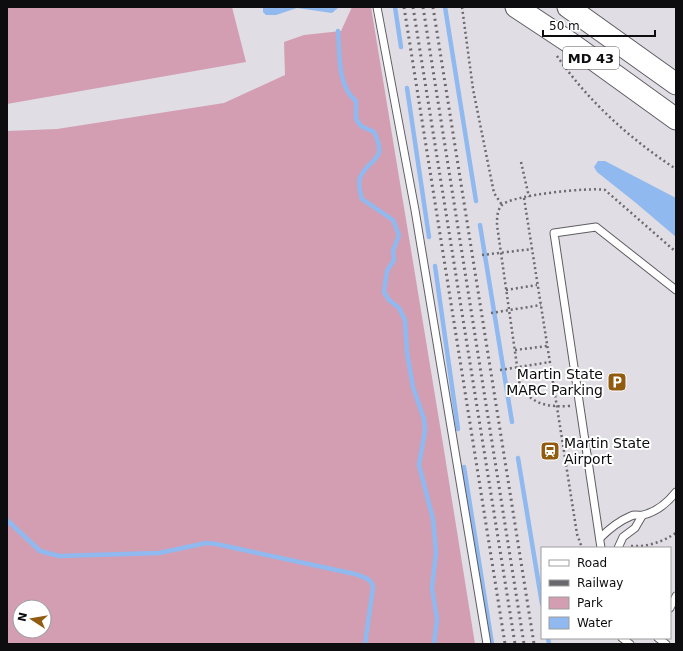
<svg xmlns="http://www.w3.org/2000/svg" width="683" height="651" font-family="'DejaVu Sans',sans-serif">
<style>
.green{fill:#d39eb2;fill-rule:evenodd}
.water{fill:#90b9f0}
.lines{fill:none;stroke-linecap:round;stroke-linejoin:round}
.stream{stroke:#90b9f0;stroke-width:4.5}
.service-casing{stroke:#5f5d62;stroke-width:9}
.primary-casing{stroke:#5f5d62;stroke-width:23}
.path{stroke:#6c6a6e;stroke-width:2.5;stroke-dasharray:2 3;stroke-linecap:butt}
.service{stroke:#fff;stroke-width:7}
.primary{stroke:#fff;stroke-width:21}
.rail{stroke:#6a686c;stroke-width:3;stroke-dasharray:2 4;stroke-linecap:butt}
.labels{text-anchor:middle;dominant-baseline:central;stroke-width:4;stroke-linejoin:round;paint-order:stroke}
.shield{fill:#fff;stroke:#565556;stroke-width:1}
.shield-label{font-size:13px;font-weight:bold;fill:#0d0c0e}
.poi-label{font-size:14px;fill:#0d0c0e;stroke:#fff;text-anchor:end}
</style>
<rect width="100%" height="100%" fill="#e0dde4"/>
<g class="green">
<path d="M 7,7 L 232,7 L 246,62 L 7,104 Z"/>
<path d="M 352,7 L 371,7 L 443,444 L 475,644 L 7,644 L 7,131 L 57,129 L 224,103 L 285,75 L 284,42 L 304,35 L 341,31 ZM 20,607 L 44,607 L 44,631 L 20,631 Z"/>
</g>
<g class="water">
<path d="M 263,7 L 339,7 L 332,13 L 297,8 L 276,15 L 266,15 L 263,12 Z"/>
<path d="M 598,161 L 605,161 L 676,198 L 676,237 L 636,203 L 597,172 L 594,167 Z"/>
</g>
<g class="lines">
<g class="stream">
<path d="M 395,7 L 401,47"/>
<path d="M 445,7 L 476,201"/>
<path d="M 338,31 C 340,53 337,86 356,101 L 356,119 L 361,126 L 374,132 C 389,163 368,157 360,178 C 358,184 360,192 362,199 L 393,220 L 399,235 L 393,251 L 394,260 L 387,271 L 384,292 L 389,300 L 399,308 L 405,320 L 407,353 L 413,387 L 424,419 L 425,431 L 419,465 L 433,519 L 436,552 L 432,588 L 437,619 L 434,644"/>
<path d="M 407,88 L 429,237"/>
<path d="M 480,225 L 512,422"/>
<path d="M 435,266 L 458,429"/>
<path d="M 518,458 L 542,604"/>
<path d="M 464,467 L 492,644"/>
<path d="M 7,520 L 40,551 L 59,556 L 159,553 L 206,543 L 216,544 L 355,574 C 363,577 371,578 373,587 L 365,644"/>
<path d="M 548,638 L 549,644"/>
</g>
<g class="service-casing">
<g id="service">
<path d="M 377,7 L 415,210 L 487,644"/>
<path d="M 600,538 C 609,529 619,521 631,516 C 635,514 639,516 643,515 C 656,512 668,502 676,492"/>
<path d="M 601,548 L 554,233 L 596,227 L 676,290"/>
<path d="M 618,548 L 623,537 L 635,528 L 642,516"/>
<path d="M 670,608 L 676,596"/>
<path d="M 622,638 L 630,644"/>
<path d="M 658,638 L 666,644"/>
</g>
</g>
<g class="primary-casing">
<g id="primary">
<path d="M 516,7 L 572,44 L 676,119"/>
<path d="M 568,7 L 676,84"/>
</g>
</g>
<g class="path">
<path d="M 462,7 L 473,89 L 494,193 L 502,205"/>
<path d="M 557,56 C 588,101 630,139 676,169"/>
<path d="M 521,162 L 529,197"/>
<path d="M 524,198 L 577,534 L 582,548"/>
<path d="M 482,255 L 532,249"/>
<path d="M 506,290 L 537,285"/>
<path d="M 491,313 L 541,305"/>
<path d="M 515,350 L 547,346"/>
<path d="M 500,370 L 550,362"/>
<path d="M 570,406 C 548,407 534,405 520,387 L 497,225 C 497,218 497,210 502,205 C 511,195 591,187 605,190 L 676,252"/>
<path d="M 631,546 C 648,547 662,542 676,533"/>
</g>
<use href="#service" class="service"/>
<use href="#primary" class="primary"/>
<g class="rail">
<path d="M 404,7 L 505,644"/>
<path d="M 413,7 L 515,644"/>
<path d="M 423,7 L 524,644"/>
<path d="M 433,7 L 534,644"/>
</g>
</g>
<defs>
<g id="parking-square" transform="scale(1)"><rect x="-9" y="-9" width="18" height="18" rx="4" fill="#915b10" stroke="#fff"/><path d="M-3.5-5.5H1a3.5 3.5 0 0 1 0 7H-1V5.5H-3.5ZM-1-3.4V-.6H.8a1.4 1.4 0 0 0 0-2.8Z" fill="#fff"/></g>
<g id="station-square" transform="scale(1)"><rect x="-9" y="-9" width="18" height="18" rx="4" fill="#915b10" stroke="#fff"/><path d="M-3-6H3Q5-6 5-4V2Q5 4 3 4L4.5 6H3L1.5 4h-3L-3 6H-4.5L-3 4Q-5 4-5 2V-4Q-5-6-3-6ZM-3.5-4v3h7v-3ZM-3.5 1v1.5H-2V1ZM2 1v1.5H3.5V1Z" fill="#fff"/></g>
</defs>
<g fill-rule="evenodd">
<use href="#parking-square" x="617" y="382"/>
<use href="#station-square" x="550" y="451"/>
</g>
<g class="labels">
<rect class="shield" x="563" y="47" width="56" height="22" rx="3"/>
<g class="shield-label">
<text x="591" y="58">MD 43</text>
</g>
<g class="poi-label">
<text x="603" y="374">Martin State<tspan x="603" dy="16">MARC Parking</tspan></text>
<text x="564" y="443" text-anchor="start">Martin State<tspan x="564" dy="16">Airport</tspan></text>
</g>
</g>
<rect width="683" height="651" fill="none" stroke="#0d0c0e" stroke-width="16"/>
<rect x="541" y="547" width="130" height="92" fill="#ffffff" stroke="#9e9e9f"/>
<rect x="549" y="560" width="20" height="6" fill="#ffffff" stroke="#9e9e9f"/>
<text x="577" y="567" font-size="12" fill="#0d0c0e">Road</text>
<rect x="549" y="580" width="20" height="6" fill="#6a686c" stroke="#9e9e9f"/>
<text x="577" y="587" font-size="12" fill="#0d0c0e">Railway</text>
<rect x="549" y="597" width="20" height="12" fill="#d39eb2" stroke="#9e9e9f"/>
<text x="577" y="607" font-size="12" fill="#0d0c0e">Park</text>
<rect x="549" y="617" width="20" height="12" fill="#90b9f0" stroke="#9e9e9f"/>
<text x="577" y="627" font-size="12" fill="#0d0c0e">Water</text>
<g transform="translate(32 619) rotate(282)"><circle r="19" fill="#ffffff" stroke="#9e9e9f"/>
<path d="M0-3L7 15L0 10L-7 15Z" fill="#915b10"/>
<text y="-6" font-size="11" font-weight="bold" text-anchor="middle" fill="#0d0c0e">N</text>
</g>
<path d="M543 30v6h112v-6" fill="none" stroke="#0d0c0e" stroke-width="2"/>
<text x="549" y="30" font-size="12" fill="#0d0c0e" stroke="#ffffff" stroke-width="3" paint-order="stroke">50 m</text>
</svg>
